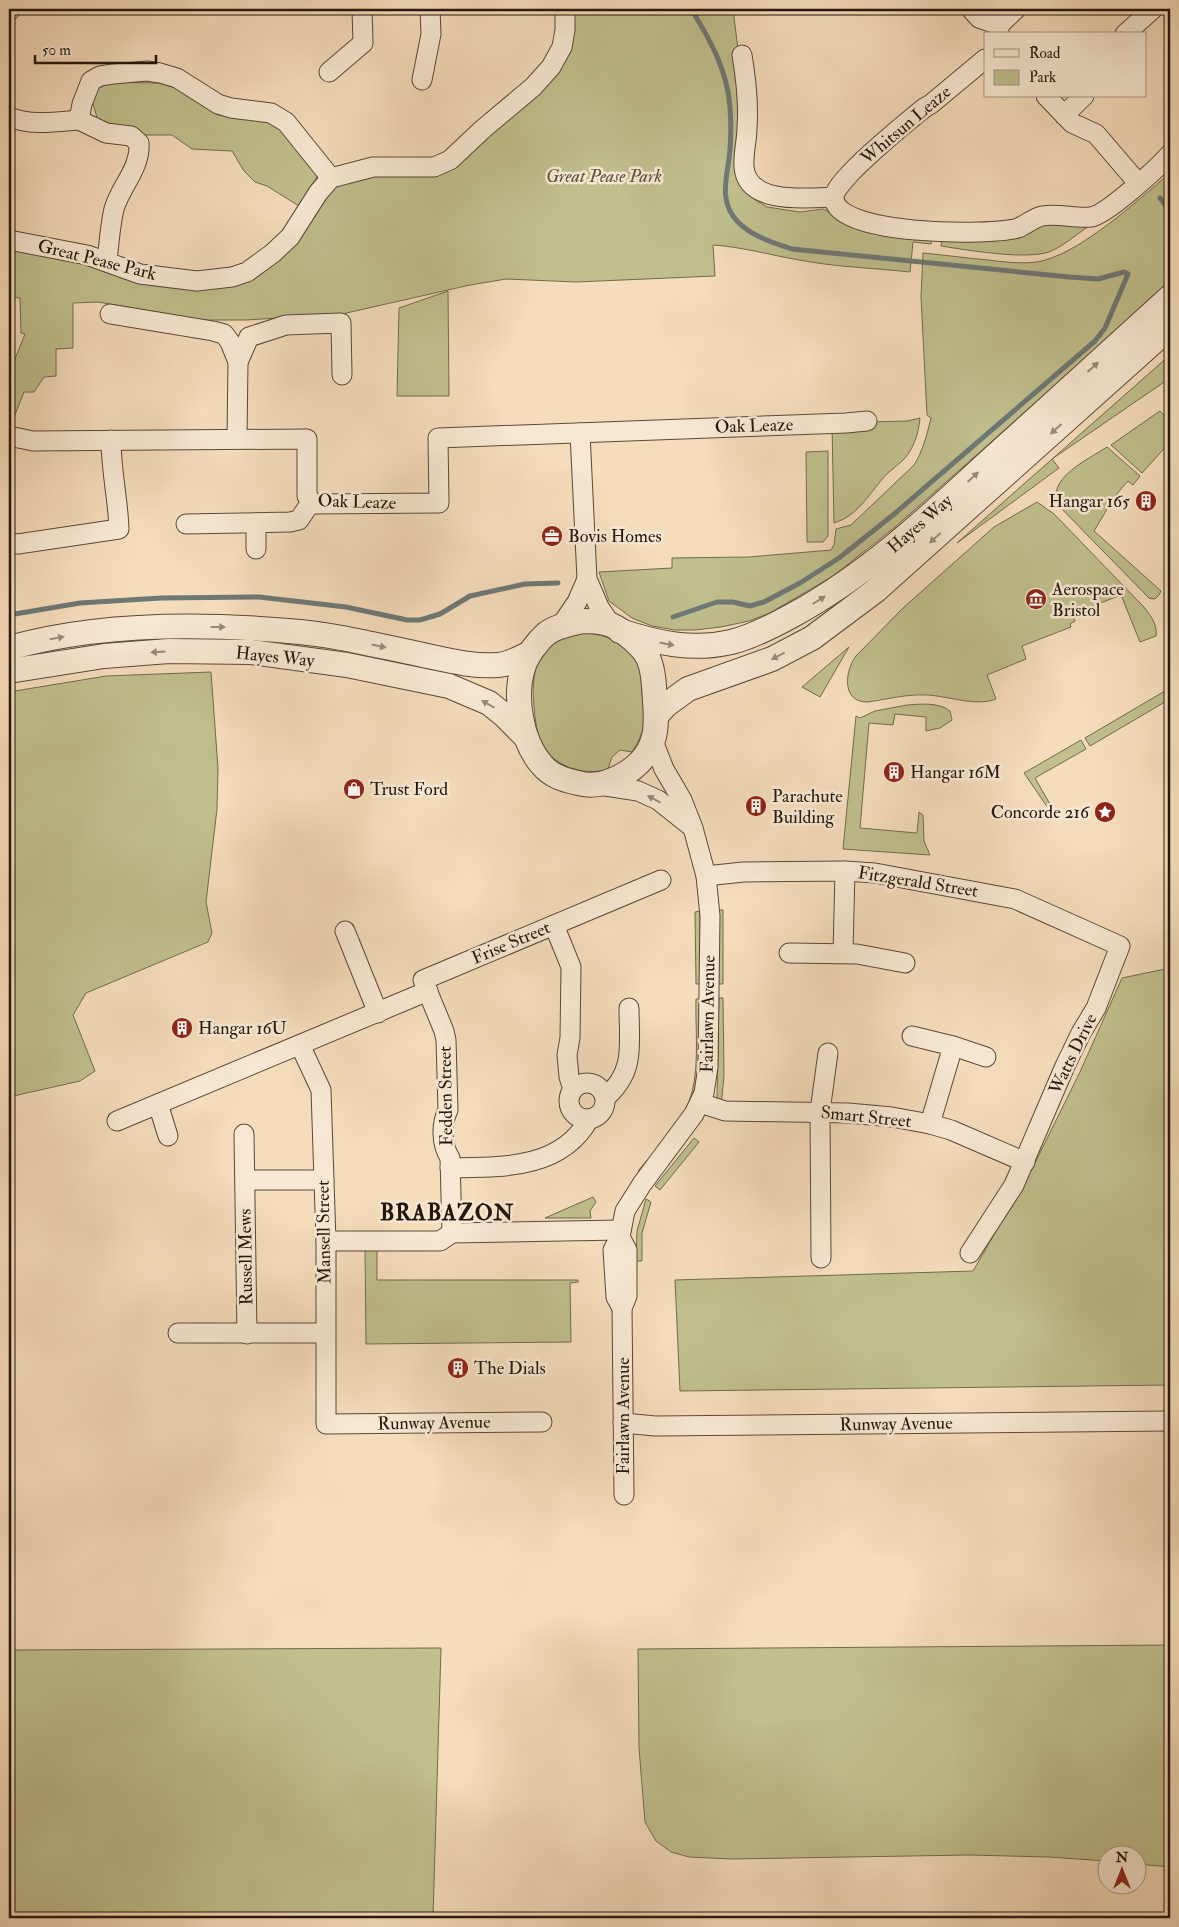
<svg xmlns="http://www.w3.org/2000/svg" width="1179" height="1927" font-family="'IM FELL Double Pica',serif">
<style>
.green{fill:#c0bf8d;stroke:#726a4d}
.lines{fill:none;stroke-linecap:round;stroke-linejoin:round}
.stream{stroke:#6e7875;stroke-width:5}
.minor-casing{stroke:#584838;stroke-width:21}
.tertiary-casing{stroke:#584838;stroke-width:26}
.minor{stroke:#f8e8d3;stroke-width:19}
.tertiary{stroke:#f8e8d3;stroke-width:24}
.oneway{fill:#988a7a}
.labels{text-anchor:middle;dominant-baseline:central;stroke-width:5;stroke-linejoin:round;paint-order:stroke}
.street-label{font-size:18px;fill:#23160d;stroke:#f8e8d3}
.park-label{font-size:18px;font-style:italic;fill:#5a513a;stroke:#f8e8d3}
.poi-label{font-size:18px;fill:#23160d;stroke:#f8e8d3;text-anchor:start}
.district-label{font-size:22px;font-weight:bold;letter-spacing:1px;fill:#23160d;stroke:#f8e8d3}
</style>
<rect width="100%" height="100%" fill="#f5dcbb"/>
<filter id="stains"><feTurbulence type="fractalNoise" baseFrequency=".004" numOctaves="4"/><feColorMatrix values="0 0 0 0 .2 0 0 0 0 .09 0 0 0 0 .02 0 0 0 .5 -.17"/></filter>
<radialGradient id="worn" r=".72"><stop offset=".6" stop-color="#630" stop-opacity="0"/><stop offset="1" stop-color="#630" stop-opacity=".3"/></radialGradient>
<g class="green">
<path d="M 575,9 L 733,9 L 742,82 L 745,188 L 754,199 L 767,207 L 800,212 L 823,209 L 841,218 L 932,237 L 931,244 L 913,242 L 910,272 C 873,268 836,267 799,260 C 770,255 743,247 713,245 L 715,276 L 576,282 L 506,279 L 470,285 L 342,314 L 246,320 L 202,320 L 98,302 L 73,303 L 73,348 L 56,349 L 56,376 L 44,377 L 34,392 L 24,392 L 11,425 L 9,424 L 9,374 L 25,334 L 21,333 L 20,298 L 9,297 L 9,248 L 233,281 L 317,207 L 340,182 L 466,157 L 541,91 L 573,38 Z"/>
<path d="M 103,82 L 159,83 L 179,89 L 218,115 L 262,118 L 282,129 L 318,175 L 299,206 L 267,186 L 255,182 L 244,171 L 232,151 L 192,149 L 172,135 L 138,135 L 98,121 L 93,104 L 95,88 Z"/>
<path d="M 1170,173 L 1170,284 L 895,527 L 833,576 L 770,613 L 749,621 L 721,627 L 695,630 L 675,630 L 652,626 L 632,618 L 609,601 L 599,572 L 672,568 L 672,558 L 749,557 L 831,550 L 834,545 L 836,529 L 851,525 L 914,465 C 923,451 927,434 931,418 L 927,415 L 921,297 L 923,253 C 944,255 966,258 988,260 C 1004,262 1021,264 1037,262 C 1079,255 1138,200 1170,173 Z"/>
<path d="M 1043,219 L 1092,224 C 1078,233 1064,246 1049,252 C 1025,260 967,250 941,246 L 942,237 Z"/>
<path d="M 448,291 L 449,396 L 397,396 L 399,308 Z"/>
<path d="M 1170,355 L 1170,378 L 1052,459 L 1059,468 L 957,543 Z"/>
<path d="M 1160,411 L 1170,421 L 1170,442 L 1142,473 L 1111,445 Z"/>
<path d="M 920,418 C 919,429 916,441 910,451 C 905,460 896,466 888,473 C 870,491 860,515 834,523 L 832,426 L 868,422 L 907,421 Z"/>
<path d="M 1107,447 L 1140,476 L 1133,485 L 1128,481 L 1115,496 L 1094,531 L 1161,591 L 1159,595 L 1155,599 L 1149,598 L 1059,506 C 1044,479 1089,459 1107,447 Z"/>
<path d="M 828,451 L 828,536 L 823,542 L 807,542 L 806,452 Z"/>
<path d="M 1037,502 L 1054,514 L 1143,606 C 1150,614 1158,625 1156,636 L 1140,642 L 1121,595 L 1072,614 L 1075,621 L 1070,624 L 1071,627 L 1022,646 L 1026,659 L 987,675 L 996,699 C 975,707 949,696 927,695 C 907,694 888,699 868,702 C 842,703 844,672 856,656 L 903,608 L 994,527 Z"/>
<path d="M 587,633 C 609,635 631,646 639,667 C 642,675 641,686 642,694 C 645,721 647,728 632,752 L 620,750 L 612,757 L 608,769 C 583,777 551,766 540,740 C 536,729 535,717 534,706 C 530,663 541,638 587,633 Z"/>
<path d="M 849,647 L 820,697 L 802,687 Z"/>
<path d="M 211,672 L 218,768 L 217,809 L 206,902 L 212,933 L 208,942 L 86,993 L 73,1015 L 95,1071 L 80,1081 L 9,1097 L 9,692 L 106,676 Z"/>
<path d="M 1170,688 L 1170,699 L 1090,746 L 1085,738 Z"/>
<path d="M 907,705 C 920,704 939,702 950,711 L 952,720 L 940,728 L 926,731 L 926,717 L 895,714 L 893,725 L 869,723 L 860,828 L 917,833 L 919,812 L 923,815 L 924,841 L 930,855 L 843,849 L 856,716 L 860,718 L 875,711 Z"/>
<path d="M 1081,740 L 1086,749 L 1035,778 L 1051,806 L 1048,808 L 1024,773 Z"/>
<path d="M 718,910 L 723,910 L 723,984 L 717,984 Z"/>
<path d="M 700,911 L 700,984 L 696,984 L 695,912 Z"/>
<path d="M 1170,968 L 1170,1385 L 680,1391 L 675,1280 L 973,1271 L 1032,1169 L 1080,1072 L 1122,978 Z"/>
<path d="M 719,998 L 723,998 L 724,1076 L 721,1106 L 717,1098 Z"/>
<path d="M 696,999 L 700,999 L 700,1067 L 693,1101 L 643,1176 L 638,1171 C 655,1150 676,1130 687,1106 C 701,1077 695,1030 696,999 Z"/>
<path d="M 694,1138 L 699,1142 L 660,1190 L 655,1186 Z"/>
<path d="M 593,1197 L 596,1202 L 590,1211 L 591,1218 L 545,1218 Z"/>
<path d="M 646,1199 L 651,1202 L 642,1233 L 642,1261 L 636,1261 L 637,1231 Z"/>
<path d="M 365,1248 L 377,1248 L 377,1280 L 578,1280 L 578,1282 L 570,1283 L 571,1342 L 366,1344 Z"/>
<path d="M 1170,1645 L 1170,1867 L 1137,1864 L 1136,1854 L 1106,1854 L 1106,1861 L 1049,1857 L 969,1855 L 731,1859 L 689,1857 L 671,1852 L 656,1841 L 645,1822 L 639,1748 L 638,1649 Z"/>
<path d="M 441,1648 L 433,1918 L 9,1918 L 9,1650 Z"/>
</g>
<g class="lines">
<g class="stream">
<path d="M 1160,198 L 1166,206"/>
<path d="M 9,615 L 80,603 L 161,598 L 259,597 L 346,607 L 407,620 L 420,620 L 440,614 L 470,596 L 525,584 L 558,583"/>
<path d="M 673,617 L 717,602 L 733,602 L 750,606 L 764,602 L 800,583 L 839,558 L 893,515 L 1095,341 L 1105,328 L 1128,274 L 1124,272 L 1098,279 L 1069,277 L 792,249 C 774,243 751,236 738,222 C 717,201 728,175 730,150 C 731,136 731,121 730,108 C 728,72 710,39 691,9"/>
</g>
<g class="minor-casing">
<g id="minor">
<path d="M 971,9 L 979,18 L 999,25 L 999,34"/>
<path d="M 9,11 L 11,9"/>
<path d="M 999,25 L 1016,9"/>
<path d="M 1125,34 L 1153,9"/>
<path d="M 742,55 C 746,79 749,103 747,128 C 747,140 743,154 744,167 C 747,205 807,198 833,197"/>
<path d="M 985,59 L 931,104 L 924,108 C 908,121 834,181 834,197 C 833,236 991,236 1018,228 C 1026,225 1033,218 1042,216 C 1058,213 1076,219 1091,217 C 1106,215 1159,167 1170,154"/>
<path d="M 329,72 L 363,43 L 362,9"/>
<path d="M 422,80 L 431,34 L 430,9"/>
<path d="M 1046,96 L 1072,123 L 1096,134 L 1138,183"/>
<path d="M 1064,115 L 1084,96"/>
<path d="M 9,117 C 32,126 55,122 79,120"/>
<path d="M 9,240 L 87,255 L 140,274 L 197,281 L 232,277 L 247,272 L 273,253 L 290,237 L 318,193 L 331,178 L 373,167 L 434,167 L 450,160 L 483,129 L 533,87 L 551,67 L 562,47 L 565,30 L 565,9"/>
<path d="M 107,261 C 109,244 110,226 114,209 C 120,187 141,168 139,143 L 131,136 L 106,133 L 79,120 L 82,104 L 91,81 L 100,76 L 113,74 L 147,71 L 160,73 L 177,78 L 218,104 L 231,108 L 271,113 L 286,122 L 331,178"/>
<path d="M 110,314 L 213,331 L 224,334 L 230,342 L 238,362 L 237,439"/>
<path d="M 238,362 L 249,337 L 286,325 L 341,323 L 342,375"/>
<path d="M 580,433 L 587,579 L 599,607 L 611,625"/>
<path d="M 9,436 L 33,441 L 307,439 L 307,496 L 314,504 L 439,503 L 438,438 L 846,423 L 867,421"/>
<path d="M 186,524 L 290,522 L 299,520 L 311,502"/>
<path d="M 9,543 L 18,544 L 119,529 C 118,499 111,470 111,440"/>
<path d="M 256,549 L 256,523"/>
<path d="M 560,627 L 577,602 L 587,579"/>
<path d="M 599,785 L 638,791 L 658,800 L 692,827"/>
<path d="M 706,876 L 743,872 L 845,871 L 875,873 L 1015,899 L 1120,946 L 1096,1008 L 1081,1033 L 1065,1066 L 1014,1185 L 970,1253"/>
<path d="M 554,925 L 571,967 L 570,1038 L 567,1055 L 569,1077 L 573,1089"/>
<path d="M 345,931 L 378,1013"/>
<path d="M 789,953 L 857,954 L 905,963"/>
<path d="M 843,953 L 845,871"/>
<path d="M 912,1036 L 953,1046 L 986,1057"/>
<path d="M 300,1045 L 321,1090 L 326,1241 L 326,1424 L 542,1422"/>
<circle cx="587" cy="1101" r="18"/>
<path d="M 605,1098 C 636,1071 629,1045 629,1008"/>
<path d="M 700,1103 L 725,1111 L 848,1113 L 892,1117 L 930,1124 L 951,1130 L 1025,1162"/>
<path d="M 158,1104 L 168,1136"/>
<path d="M 117,1121 L 428,991"/>
<path d="M 930,1124 L 953,1046"/>
<path d="M 244,1134 L 247,1334"/>
<path d="M 450,1168 C 500,1167 561,1170 589,1119"/>
<path d="M 245,1180 L 324,1180"/>
<path d="M 452,1233 L 450,1158 C 441,1144 441,1124 448,1110 L 446,1040 L 444,1031 L 423,980 L 661,880"/>
<path d="M 620,1237 L 627,1250 L 627,1296 L 622,1308 L 624,1495"/>
<path d="M 326,1241 L 440,1241 L 452,1233 L 621,1230"/>
<path d="M 821,1258 L 820,1111 L 828,1053"/>
<path d="M 622,1308 L 616,1297 L 613,1250 L 620,1237 L 625,1211 L 642,1184 L 694,1114 L 704,1093 L 708,1067 L 710,916 L 706,876 L 693,828 L 682,800 L 664,769 L 653,741"/>
<path d="M 178,1333 L 325,1333"/>
<path d="M 623,1423 L 655,1426 L 1170,1421"/>
</g>
</g>
<g class="tertiary-casing">
<g id="tertiary">
<path d="M 582,621 C 591,621 602,621 611,625 C 623,630 639,644 646,654 C 654,667 654,687 655,702 C 656,714 657,728 653,740 C 645,768 606,791 578,783 C 564,780 551,776 542,765 C 521,741 513,695 524,665 C 528,654 538,641 546,634 C 556,626 570,624 582,621 Z"/>
<path d="M 620,631 C 657,643 692,651 731,642 C 752,637 773,626 793,615 C 870,573 933,513 997,454 C 1055,402 1113,349 1170,297"/>
<path d="M 9,648 C 98,623 197,623 288,631 C 333,634 379,646 423,655 C 447,660 473,667 498,665 C 510,664 520,658 530,653"/>
<path d="M 9,671 L 104,656 L 169,651 L 251,652 L 347,665 L 449,686 L 489,703 L 505,716 L 525,736"/>
<path d="M 656,716 L 666,705 L 688,689 L 772,659 L 812,638 L 875,591 L 1170,327"/>
</g>
</g>
<use href="#minor" class="minor"/>
<use href="#tertiary" class="tertiary"/>
</g>
<defs><path id="oneway-solid" d="M-6-.8H1V-3.2L6.5 0L1 3.2V.8H-6Z" transform="scale(1.25)"/></defs>
<g class="oneway">
<use href="#oneway-solid" transform="translate(1093 367) rotate(-42)"/>
<use href="#oneway-solid" transform="translate(1056 429) rotate(138)"/>
<use href="#oneway-solid" transform="translate(973 477) rotate(-42)"/>
<use href="#oneway-solid" transform="translate(935 538) rotate(138)"/>
<use href="#oneway-solid" transform="translate(819 600) rotate(-32)"/>
<use href="#oneway-solid" transform="translate(218 627)"/>
<use href="#oneway-solid" transform="translate(57 638) rotate(-10)"/>
<use href="#oneway-solid" transform="translate(667 644) rotate(11)"/>
<use href="#oneway-solid" transform="translate(379 646) rotate(12)"/>
<use href="#oneway-solid" transform="translate(158 652) rotate(176)"/>
<use href="#oneway-solid" transform="translate(778 656) rotate(153)"/>
<use href="#oneway-solid" transform="translate(488 704) rotate(-150)"/>
<use href="#oneway-solid" transform="translate(654 799) rotate(-152)"/>
</g>
<defs>
<g id="building-disc" transform="scale(1.125)"><circle r="9.5" fill="#8f2418" stroke="#f8e8d3"/><path d="M-4-6H4V6H1V3H-1V6H-4ZM-2.5-4.3h1.7v1.8h-1.7ZM.8-4.3h1.7v1.8H.8ZM-2.5-1h1.7V.8h-1.7ZM.8-1h1.7V.8H.8Z" fill="#fff"/></g>
<g id="office-disc" transform="scale(1.125)"><circle r="9.5" fill="#8f2418" stroke="#f8e8d3"/><path d="M-6-3h4V-5.5h4V-3h4V5H-6ZM-1-4.5V-3h2v-1.5ZM-6 0V1H6V0Z" fill="#fff"/></g>
<g id="museum-disc" transform="scale(1.125)"><circle r="9.5" fill="#8f2418" stroke="#f8e8d3"/><path d="M0-6L6-3V-2H-6V-3ZM-5-1h2V3h-2ZM-1-1h2V3h-2ZM3-1h2V3H3ZM-6 4H6V6H-6Z" fill="#fff"/></g>
<g id="shop-disc" transform="scale(1.125)"><circle r="9.5" fill="#8f2418" stroke="#f8e8d3"/><path d="M-5-2.5h2.3a2.7 3.5 0 0 1 5.4 0H5L5.5 6h-11ZM-1.5-2.5h3a1.5 2.3 0 0 0-3 0Z" fill="#fff"/></g>
<g id="sight-disc" transform="scale(1.125)"><circle r="9.5" fill="#8f2418" stroke="#f8e8d3"/><path d="M0-6L1.8-2.2L6-1.7L2.9 1.2L3.7 5.4L0 3.3L-3.7 5.4L-2.9 1.2L-6-1.7L-1.8-2.2Z" fill="#fff"/></g>
</defs>
<g fill-rule="evenodd">
<use href="#building-disc" x="1146" y="501"/>
<use href="#office-disc" x="552" y="536"/>
<use href="#museum-disc" x="1036" y="599"/>
<use href="#building-disc" x="894" y="772"/>
<use href="#shop-disc" x="354" y="789"/>
<use href="#building-disc" x="756" y="806"/>
<use href="#sight-disc" x="1105" y="812"/>
<use href="#building-disc" x="182" y="1028"/>
<use href="#building-disc" x="458" y="1368"/>
</g>
<g class="labels">
<g class="street-label">
<text transform="translate(906 125) rotate(-40)">Whitsun Leaze</text>
<text transform="translate(97 260) rotate(14)">Great Pease Park</text>
<text transform="translate(754 426) rotate(-2)">Oak Leaze</text>
<text transform="translate(357 502) rotate(2)">Oak Leaze</text>
<text transform="translate(920 524) rotate(-41)">Hayes Way</text>
<text transform="translate(275 657) rotate(6)">Hayes Way</text>
<text transform="translate(918 882) rotate(9)">Fitzgerald Street</text>
<text transform="translate(511 943) rotate(-23)">Frise Street</text>
<text transform="translate(708 1014) rotate(-89)">Fairlawn Avenue</text>
<text transform="translate(1073 1054) rotate(-64)">Watts Drive</text>
<text transform="translate(446 1096) rotate(-91)">Fedden Street</text>
<text transform="translate(866 1117) rotate(6)">Smart Street</text>
<text transform="translate(324 1232) rotate(-91)">Mansell Street</text>
<text transform="translate(246 1257) rotate(-91)">Russell Mews</text>
<text transform="translate(623 1416) rotate(-90)">Fairlawn Avenue</text>
<text transform="translate(434 1423) rotate(-1)">Runway Avenue</text>
<text transform="translate(896 1424) rotate(-1)">Runway Avenue</text>
</g>
<g class="park-label">
<text x="604" y="176">Great Pease Park</text>
</g>
<g class="poi-label">
<text x="1130" y="501" text-anchor="end">Hangar 165</text>
<text x="568" y="536">Bovis Homes</text>
<text x="1052" y="589">Aerospace<tspan x="1052" dy="21">Bristol</tspan></text>
<text x="910" y="772">Hangar 16M</text>
<text x="370" y="789">Trust Ford</text>
<text x="772" y="796">Parachute<tspan x="772" dy="21">Building</tspan></text>
<text x="1089" y="812" text-anchor="end">Concorde 216</text>
<text x="198" y="1028">Hangar 16U</text>
<text x="474" y="1368">The Dials</text>
</g>
<g class="district-label">
<text x="447" y="1213">BRABAZON</text>
</g>
</g>
<rect width="1179" height="1927" fill="none" stroke="#f5dcbb" stroke-width="30"/>
<rect x="10" y="10" width="1159" height="1907" fill="none" stroke="#23160d" stroke-width="2.5"/>
<rect x="15" y="15" width="1149" height="1897" fill="none" stroke="#23160d"/>
<rect x="984" y="32" width="162" height="65" fill="#f8e8d3" stroke="#a39484"/>
<rect x="994" y="49" width="25" height="8" fill="#f8e8d3" stroke="#a39484"/>
<text x="1029" y="58" font-size="15" fill="#23160d">Road</text>
<rect x="994" y="70" width="25" height="15" fill="#c0bf8d" stroke="#a39484"/>
<text x="1029" y="82" font-size="15" fill="#23160d">Park</text>
<g transform="translate(1122 1870)"><circle r="24" fill="#f8e8d3" stroke="#a39484"/>
<path d="M0-4L9 19L0 12L-9 19Z" fill="#8f2418"/>
<text y="-8" font-size="14" font-weight="bold" text-anchor="middle" fill="#23160d">N</text>
</g>
<path d="M35 55v8h121v-8" fill="none" stroke="#23160d" stroke-width="2.5"/>
<text x="42" y="55" font-size="15" fill="#23160d" stroke="#f8e8d3" stroke-width="4" paint-order="stroke">50 m</text>
<rect width="100%" height="100%" filter="url(#stains)"/>
<rect width="100%" height="100%" fill="url(#worn)"/>
</svg>
